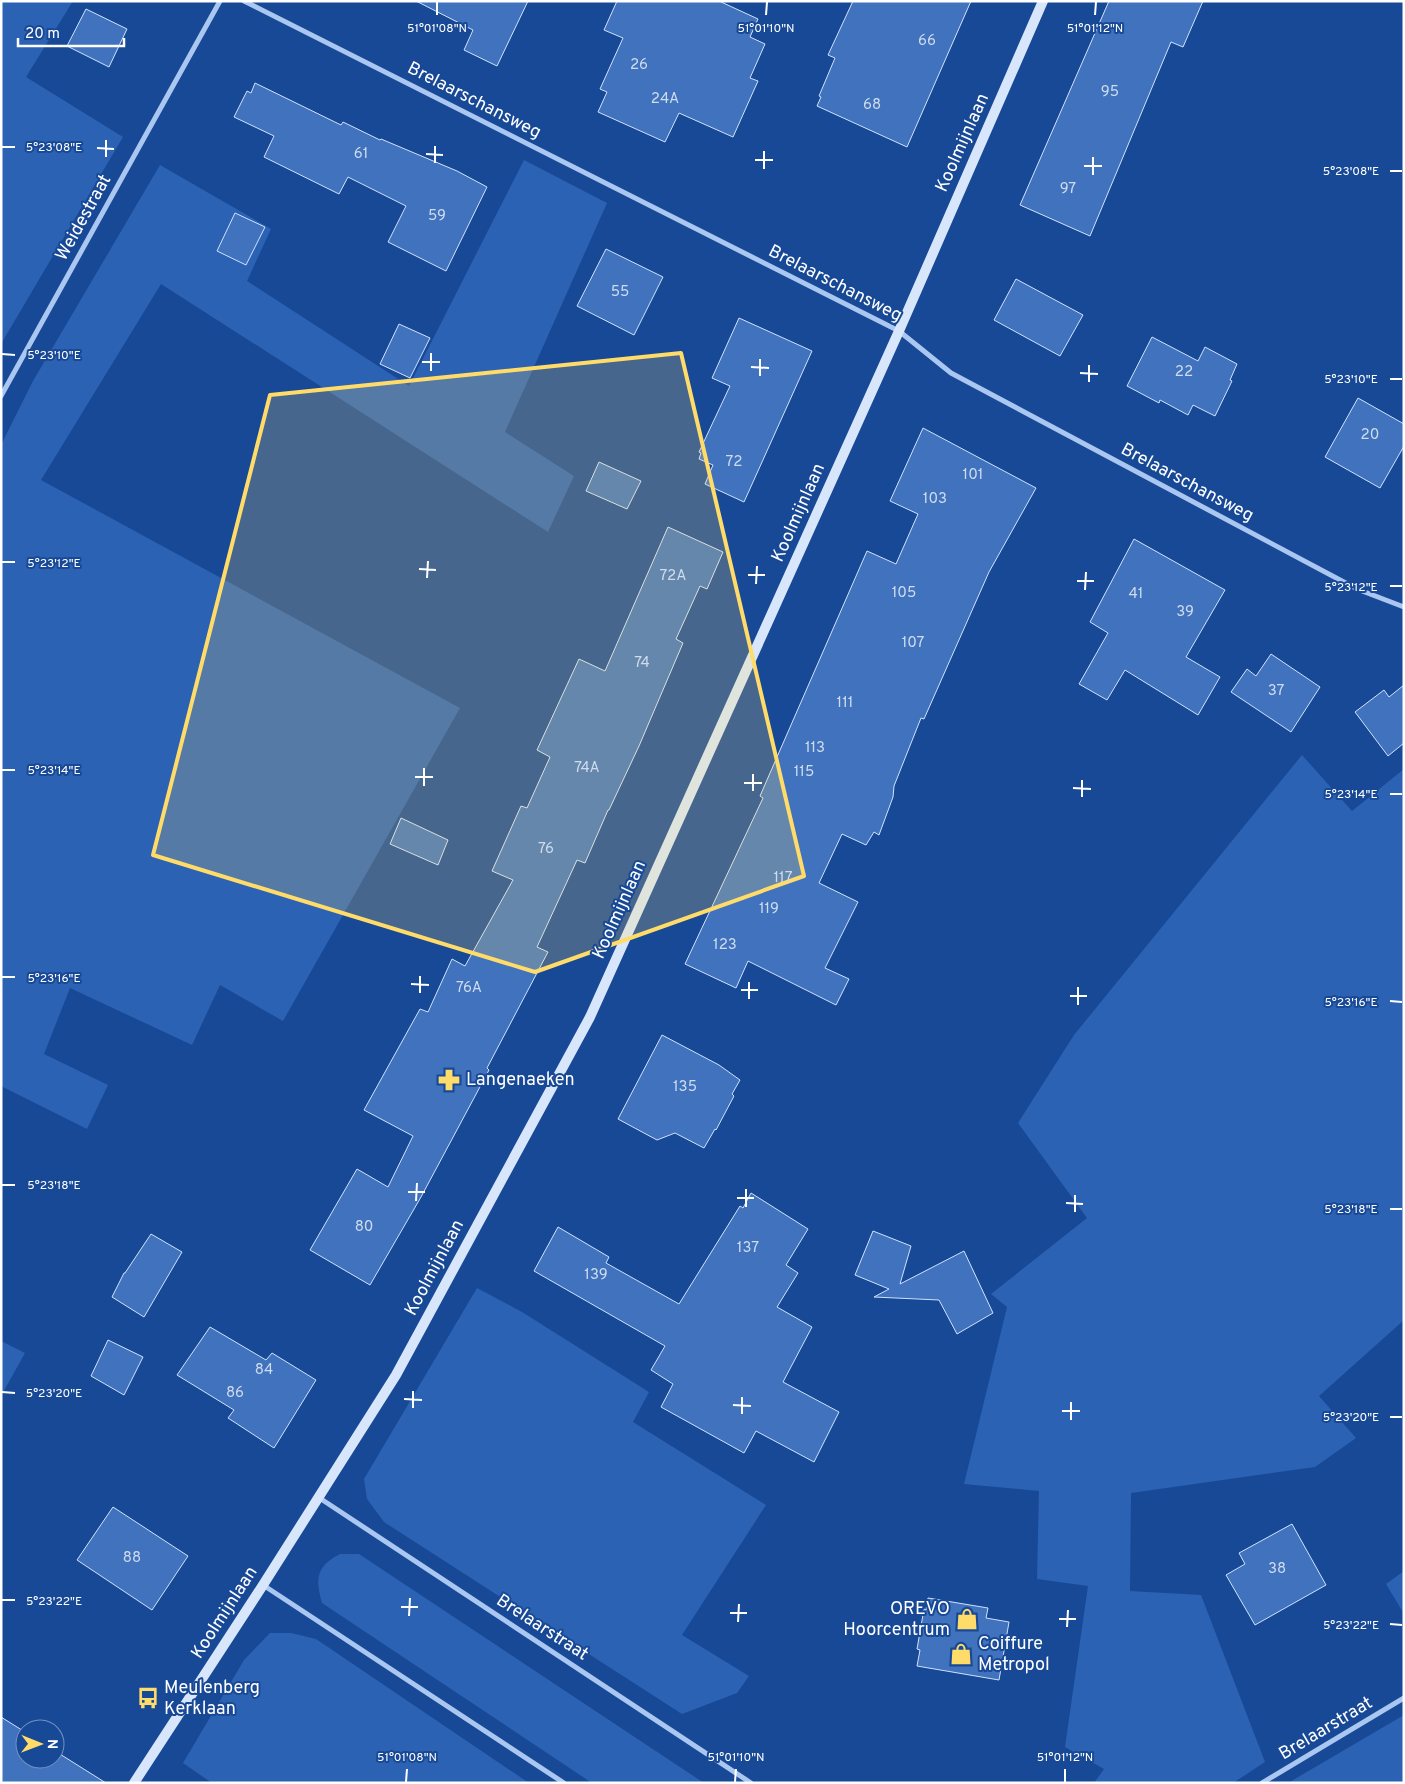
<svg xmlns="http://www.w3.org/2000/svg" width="1405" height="1784" font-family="Overpass,sans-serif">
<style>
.green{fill:#2b62b4}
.building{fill:#4072bd;stroke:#d1e2fc}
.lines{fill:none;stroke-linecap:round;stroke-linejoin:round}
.street{stroke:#aac7f1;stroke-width:5}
.secondary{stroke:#d8e6fb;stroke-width:10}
.marked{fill:#ffdb69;fill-opacity:0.2;stroke:#ffdb69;stroke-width:4;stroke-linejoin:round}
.ticks{fill:none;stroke:#fff;stroke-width:2}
.labels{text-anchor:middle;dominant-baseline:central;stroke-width:4;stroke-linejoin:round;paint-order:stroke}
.number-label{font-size:15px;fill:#cfdcee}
.street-label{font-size:18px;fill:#fff;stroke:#184996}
.poi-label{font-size:18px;fill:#fff;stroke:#184996;text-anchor:start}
.ticks-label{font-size:12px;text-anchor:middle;fill:#fff;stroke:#184996;stroke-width:4;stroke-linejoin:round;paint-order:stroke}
</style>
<rect width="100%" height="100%" fill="#184996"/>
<g class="green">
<path d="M 1,1 L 73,1 L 26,77 L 123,137 L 1,344 Z"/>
<path d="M 524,160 L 607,203 L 505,432 L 574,476 L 548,532 L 161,284 L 41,480 L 460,708 L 283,1021 L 220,985 L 192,1045 L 70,988 L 44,1054 L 108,1085 L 87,1129 L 1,1086 L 1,445 L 33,381 L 160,165 L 271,229 L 247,281 L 409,386 Z"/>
<path d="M 1302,755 L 1352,811 L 1404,769 L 1404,1320 L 1319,1396 L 1356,1438 L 1315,1467 L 1131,1493 L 1130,1591 L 1201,1595 L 1265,1762 L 1233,1783 L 1094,1783 L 1104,1769 L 1065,1747 L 1088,1586 L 1037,1579 L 1039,1491 L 964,1484 L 1007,1307 L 991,1294 L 1087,1218 L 1018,1123 L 1074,1035 Z"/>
<path d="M 477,1288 L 522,1312 L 649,1392 L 633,1422 L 766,1505 L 682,1635 L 749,1676 L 737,1693 L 682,1714 L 384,1522 L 367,1499 L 364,1479 Z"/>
<path d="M 1,1341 L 25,1353 L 1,1396 Z"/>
<path d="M 340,1554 L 359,1554 L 704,1783 L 592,1783 L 322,1603 C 315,1579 316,1566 340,1554 Z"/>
<path d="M 1404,1571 L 1404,1614 L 1386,1584 Z"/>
<path d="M 270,1633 L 291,1633 L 316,1639 L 529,1783 L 212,1783 L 183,1763 L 244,1660 Z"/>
<path d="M 1404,1715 L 1404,1783 L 1288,1783 Z"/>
</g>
<g class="building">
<path d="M 416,1 L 528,1 L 497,66 L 464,50 L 473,30 Z"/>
<path d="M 617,1 L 719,1 L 758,19 L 750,37 L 765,44 L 750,78 L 758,81 L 733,137 L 679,113 L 665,142 L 598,112 L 607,92 L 600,89 L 623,38 L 604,30 Z"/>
<path d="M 853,1 L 971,1 L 907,147 L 817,106 L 821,97 L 819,96 L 835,58 L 828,55 Z"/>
<path d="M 1109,1 L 1203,1 L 1183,47 L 1171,42 L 1090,236 L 1020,205 Z"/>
<path d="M 86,9 L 127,29 L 109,67 L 67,46 Z"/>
<path d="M 255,83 L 341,125 L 343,122 L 380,140 L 381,139 L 457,171 L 487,187 L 446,271 L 388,242 L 406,206 L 348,177 L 339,194 L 264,157 L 274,136 L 234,117 L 247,91 L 251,93 Z"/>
<path d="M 235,213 L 265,227 L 246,265 L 217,251 Z"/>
<path d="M 606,249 L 663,277 L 634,335 L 577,306 Z"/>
<path d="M 1016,279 L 1083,315 L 1060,356 L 994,320 Z"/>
<path d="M 739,318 L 812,351 L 744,502 L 705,484 L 713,465 L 699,459 L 701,453 L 699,452 L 730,386 L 712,378 Z"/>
<path d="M 399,324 L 430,338 L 410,378 L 380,364 Z"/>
<path d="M 1152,337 L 1198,361 L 1205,347 L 1237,364 L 1230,380 L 1232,381 L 1215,416 L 1193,405 L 1188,415 L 1160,400 L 1159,403 L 1127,386 Z"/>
<path d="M 1358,398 L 1404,424 L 1404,446 L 1380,488 L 1325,457 Z"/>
<path d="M 923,428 L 1036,488 L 989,572 L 924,719 L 921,718 L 894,786 L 893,797 L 879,835 L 874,832 L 866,845 L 842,834 L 819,883 L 858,902 L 825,968 L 849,979 L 836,1005 L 748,961 L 736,988 L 685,964 L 763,798 L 760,796 L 867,551 L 896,564 L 918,514 L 890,501 Z"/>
<path d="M 599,462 L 641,481 L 627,509 L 586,491 Z"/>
<path d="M 668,527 L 723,552 L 707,589 L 700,586 L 676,639 L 683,643 L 639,746 L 609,810 L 608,810 L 585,863 L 577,860 L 537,947 L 548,952 L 487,1068 L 489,1070 L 421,1197 L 370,1285 L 310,1250 L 357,1169 L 388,1187 L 413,1136 L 364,1110 L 420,1009 L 428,1012 L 452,959 L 465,966 L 513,880 L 492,871 L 521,806 L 527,808 L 550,757 L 537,750 L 579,659 L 605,671 Z"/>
<path d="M 1134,539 L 1225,590 L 1186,657 L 1220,677 L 1198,715 L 1125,670 L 1107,700 L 1079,684 L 1108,633 L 1090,622 Z"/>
<path d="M 1271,654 L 1320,687 L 1291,732 L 1231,692 L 1247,669 L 1256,676 Z"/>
<path d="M 1404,685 L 1404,743 L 1388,756 L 1355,712 L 1384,690 L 1389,697 Z"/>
<path d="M 401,818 L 448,840 L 438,865 L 390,844 Z"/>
<path d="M 662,1035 L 719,1065 L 740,1080 L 732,1094 L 734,1096 L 716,1130 L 715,1129 L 704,1148 L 675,1133 L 657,1140 L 618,1119 Z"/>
<path d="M 751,1193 L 808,1229 L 786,1265 L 798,1273 L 777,1307 L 812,1327 L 783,1382 L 839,1412 L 814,1462 L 756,1431 L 744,1453 L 661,1407 L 673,1384 L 651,1370 L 665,1346 L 534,1271 L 558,1227 L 609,1257 L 606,1263 L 679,1304 L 740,1206 L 743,1208 Z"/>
<path d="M 873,1231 L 911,1246 L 900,1284 L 964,1251 L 993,1313 L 957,1334 L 939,1300 L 874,1297 L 889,1289 L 855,1275 Z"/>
<path d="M 151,1234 L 182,1252 L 144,1317 L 112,1297 L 124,1273 L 125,1273 Z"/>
<path d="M 210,1327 L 266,1360 L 272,1353 L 316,1380 L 274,1448 L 228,1418 L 234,1410 L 177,1375 Z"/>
<path d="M 108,1340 L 143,1357 L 124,1395 L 91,1376 Z"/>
<path d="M 113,1507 L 188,1556 L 152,1610 L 77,1560 Z"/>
<path d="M 1292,1524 L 1326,1585 L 1255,1625 L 1226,1575 L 1245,1564 L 1239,1553 Z"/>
<path d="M 928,1598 L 988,1608 L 986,1618 L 1009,1622 L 999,1680 L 917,1666 L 920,1650 L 917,1649 L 924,1609 L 926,1610 Z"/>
<path d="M 1,1717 L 25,1732 L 25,1759 L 55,1759 L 55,1751 L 106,1783 L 1,1783 Z"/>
</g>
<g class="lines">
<g class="street">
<path d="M 244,1 L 899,331 L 951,373 L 1357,589 L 1404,607"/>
<path d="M 1,396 L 220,1"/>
<path d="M 318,1497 L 751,1783"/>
<path d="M 263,1585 L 564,1783"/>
<path d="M 1262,1783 L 1404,1698"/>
</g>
<path class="secondary" d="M 134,1783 L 263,1585 L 396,1375 L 590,1017 L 899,331 L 1043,1"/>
</g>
<path class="marked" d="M 681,353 L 804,876 L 535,972 L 153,855 L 270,395 Z"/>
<path class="ticks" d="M 437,15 L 437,2M 766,15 L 767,2M 1095,15 L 1096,2M 2,147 L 15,147M 97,148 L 114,149M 426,154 L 443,155M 106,157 L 106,140M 755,160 L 773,160M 435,163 L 435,146M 1084,166 L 1102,166M 764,169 L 764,151M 1390,171 L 1402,171M 1093,175 L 1093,157M 2,354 L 15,355M 422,362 L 440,362M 751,367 L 769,368M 431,371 L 431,353M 1080,373 L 1098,374M 760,376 L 760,359M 1390,379 L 1402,379M 1089,382 L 1089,365M 2,562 L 15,562M 419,569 L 436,570M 748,575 L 765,575M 427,578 L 428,561M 1077,581 L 1094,581M 756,584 L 757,566M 1390,586 L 1402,586M 1085,590 L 1086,572M 2,770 L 15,770M 415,777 L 433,777M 744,783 L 762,783M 424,786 L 424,768M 1073,788 L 1091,789M 753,791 L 753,774M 1390,794 L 1402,794M 1082,797 L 1082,780M 2,977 L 15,977M 411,984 L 429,985M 741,990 L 758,990M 420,993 L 420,976M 1070,996 L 1087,996M 749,999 L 749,982M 1390,1001 L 1402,1002M 1078,1005 L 1078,987M 2,1185 L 15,1185M 408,1192 L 425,1192M 737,1198 L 754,1198M 416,1201 L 417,1183M 1066,1203 L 1083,1204M 746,1207 L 746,1189M 1390,1209 L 1402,1209M 1075,1212 L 1075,1195M 2,1392 L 15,1393M 404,1399 L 422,1400M 733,1405 L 751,1406M 413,1408 L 413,1391M 1062,1411 L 1080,1411M 742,1414 L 742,1397M 1390,1417 L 1402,1417M 1071,1420 L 1071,1402M 2,1600 L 15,1600M 401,1607 L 418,1607M 730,1613 L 747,1613M 409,1616 L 410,1598M 1059,1619 L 1076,1619M 738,1622 L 739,1604M 1390,1624 L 1402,1625M 1067,1627 L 1068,1610M 406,1782 L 407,1769M 735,1782 L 736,1769M 1065,1782 L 1065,1769"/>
<defs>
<g id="pharmacy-bare" transform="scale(1.725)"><path d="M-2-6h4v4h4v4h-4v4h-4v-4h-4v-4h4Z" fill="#ffdb69" stroke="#184996" stroke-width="2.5" paint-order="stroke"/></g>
<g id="shop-bare" transform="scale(1.725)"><path d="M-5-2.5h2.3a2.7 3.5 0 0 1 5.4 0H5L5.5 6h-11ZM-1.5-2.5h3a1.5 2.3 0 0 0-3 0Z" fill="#ffdb69" stroke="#184996" stroke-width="2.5" paint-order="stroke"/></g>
<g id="bus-bare" transform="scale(1.725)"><path d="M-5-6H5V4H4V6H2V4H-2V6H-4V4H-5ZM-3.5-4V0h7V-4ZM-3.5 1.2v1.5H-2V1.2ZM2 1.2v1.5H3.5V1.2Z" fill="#ffdb69" stroke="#184996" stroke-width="2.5" paint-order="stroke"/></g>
</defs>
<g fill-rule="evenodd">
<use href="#pharmacy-bare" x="449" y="1080"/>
<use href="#shop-bare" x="967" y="1619"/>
<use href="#shop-bare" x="961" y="1654"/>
<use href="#bus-bare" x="148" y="1698"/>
</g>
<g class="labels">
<g class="number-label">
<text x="927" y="41">66</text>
<text x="639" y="65">26</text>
<text x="1110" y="92">95</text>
<text x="665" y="99">24A</text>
<text x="872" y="105">68</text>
<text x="361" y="154">61</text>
<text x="1068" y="189">97</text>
<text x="437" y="216">59</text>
<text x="620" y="292">55</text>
<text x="1184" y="372">22</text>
<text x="1370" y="435">20</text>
<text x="734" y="462">72</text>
<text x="973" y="475">101</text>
<text x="935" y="499">103</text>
<text x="673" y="576">72A</text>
<text x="904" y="593">105</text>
<text x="1136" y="594">41</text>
<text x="1185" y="612">39</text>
<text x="913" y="643">107</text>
<text x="642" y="663">74</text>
<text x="1276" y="691">37</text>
<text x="845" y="703">111</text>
<text x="815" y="748">113</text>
<text x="587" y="768">74A</text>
<text x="804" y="772">115</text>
<text x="546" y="849">76</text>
<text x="783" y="878">117</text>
<text x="769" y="909">119</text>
<text x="725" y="945">123</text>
<text x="469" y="988">76A</text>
<text x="685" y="1087">135</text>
<text x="364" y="1227">80</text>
<text x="748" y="1248">137</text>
<text x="596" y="1275">139</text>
<text x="264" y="1370">84</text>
<text x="235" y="1393">86</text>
<text x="132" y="1558">88</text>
<text x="1277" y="1569">38</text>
</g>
<g class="street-label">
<text transform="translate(474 101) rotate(27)">Brelaarschansweg</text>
<text transform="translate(963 143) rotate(-66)">Koolmijnlaan</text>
<text transform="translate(84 218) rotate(-61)">Weidestraat</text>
<text transform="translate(835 284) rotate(27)">Brelaarschansweg</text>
<text transform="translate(1187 483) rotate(28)">Brelaarschansweg</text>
<text transform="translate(799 513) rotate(-66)">Koolmijnlaan</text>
<text transform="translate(620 910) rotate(-66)">Koolmijnlaan</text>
<text transform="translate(435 1268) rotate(-62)">Koolmijnlaan</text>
<text transform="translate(225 1613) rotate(-57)">Koolmijnlaan</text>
<text transform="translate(542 1628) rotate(33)">Brelaarstraat</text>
<text transform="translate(1326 1729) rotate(-31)">Brelaarstraat</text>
</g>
<g class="poi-label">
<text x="466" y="1080">Langenaeken</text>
<text x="950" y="1609" text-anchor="end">OREVO<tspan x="950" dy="21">Hoorcentrum</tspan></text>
<text x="978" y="1644">Coiffure<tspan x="978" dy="21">Metropol</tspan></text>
<text x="164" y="1688">Meulenberg<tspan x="164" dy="21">Kerklaan</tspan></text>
</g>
</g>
<g class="ticks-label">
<text x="437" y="32">51°01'08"N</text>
<text x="766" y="32">51°01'10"N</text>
<text x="1095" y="32">51°01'12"N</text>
<text x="54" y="151">5°23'08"E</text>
<text x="1351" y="175">5°23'08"E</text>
<text x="54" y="359">5°23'10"E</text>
<text x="1351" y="383">5°23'10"E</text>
<text x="54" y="567">5°23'12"E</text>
<text x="1351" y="591">5°23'12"E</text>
<text x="54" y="774">5°23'14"E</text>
<text x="1351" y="798">5°23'14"E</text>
<text x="54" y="982">5°23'16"E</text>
<text x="1351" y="1006">5°23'16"E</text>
<text x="54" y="1189">5°23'18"E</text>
<text x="1351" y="1213">5°23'18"E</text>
<text x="54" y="1397">5°23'20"E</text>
<text x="1351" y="1421">5°23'20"E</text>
<text x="54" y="1605">5°23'22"E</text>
<text x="1351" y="1629">5°23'22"E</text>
<text x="407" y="1761">51°01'08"N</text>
<text x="736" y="1761">51°01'10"N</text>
<text x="1065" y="1761">51°01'12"N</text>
</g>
<rect width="1405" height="1784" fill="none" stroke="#ffffff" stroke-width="5"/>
<g transform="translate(40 1744) rotate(91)"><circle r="24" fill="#184996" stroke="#7492c0"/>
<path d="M0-4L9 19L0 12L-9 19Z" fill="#ffdb69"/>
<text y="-8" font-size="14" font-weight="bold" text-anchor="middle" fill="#ffffff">N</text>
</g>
<path d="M18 38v8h106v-8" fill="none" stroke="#ffffff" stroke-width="2.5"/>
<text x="25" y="38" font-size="15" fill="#ffffff" stroke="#184996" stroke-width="4" paint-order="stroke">20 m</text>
</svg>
